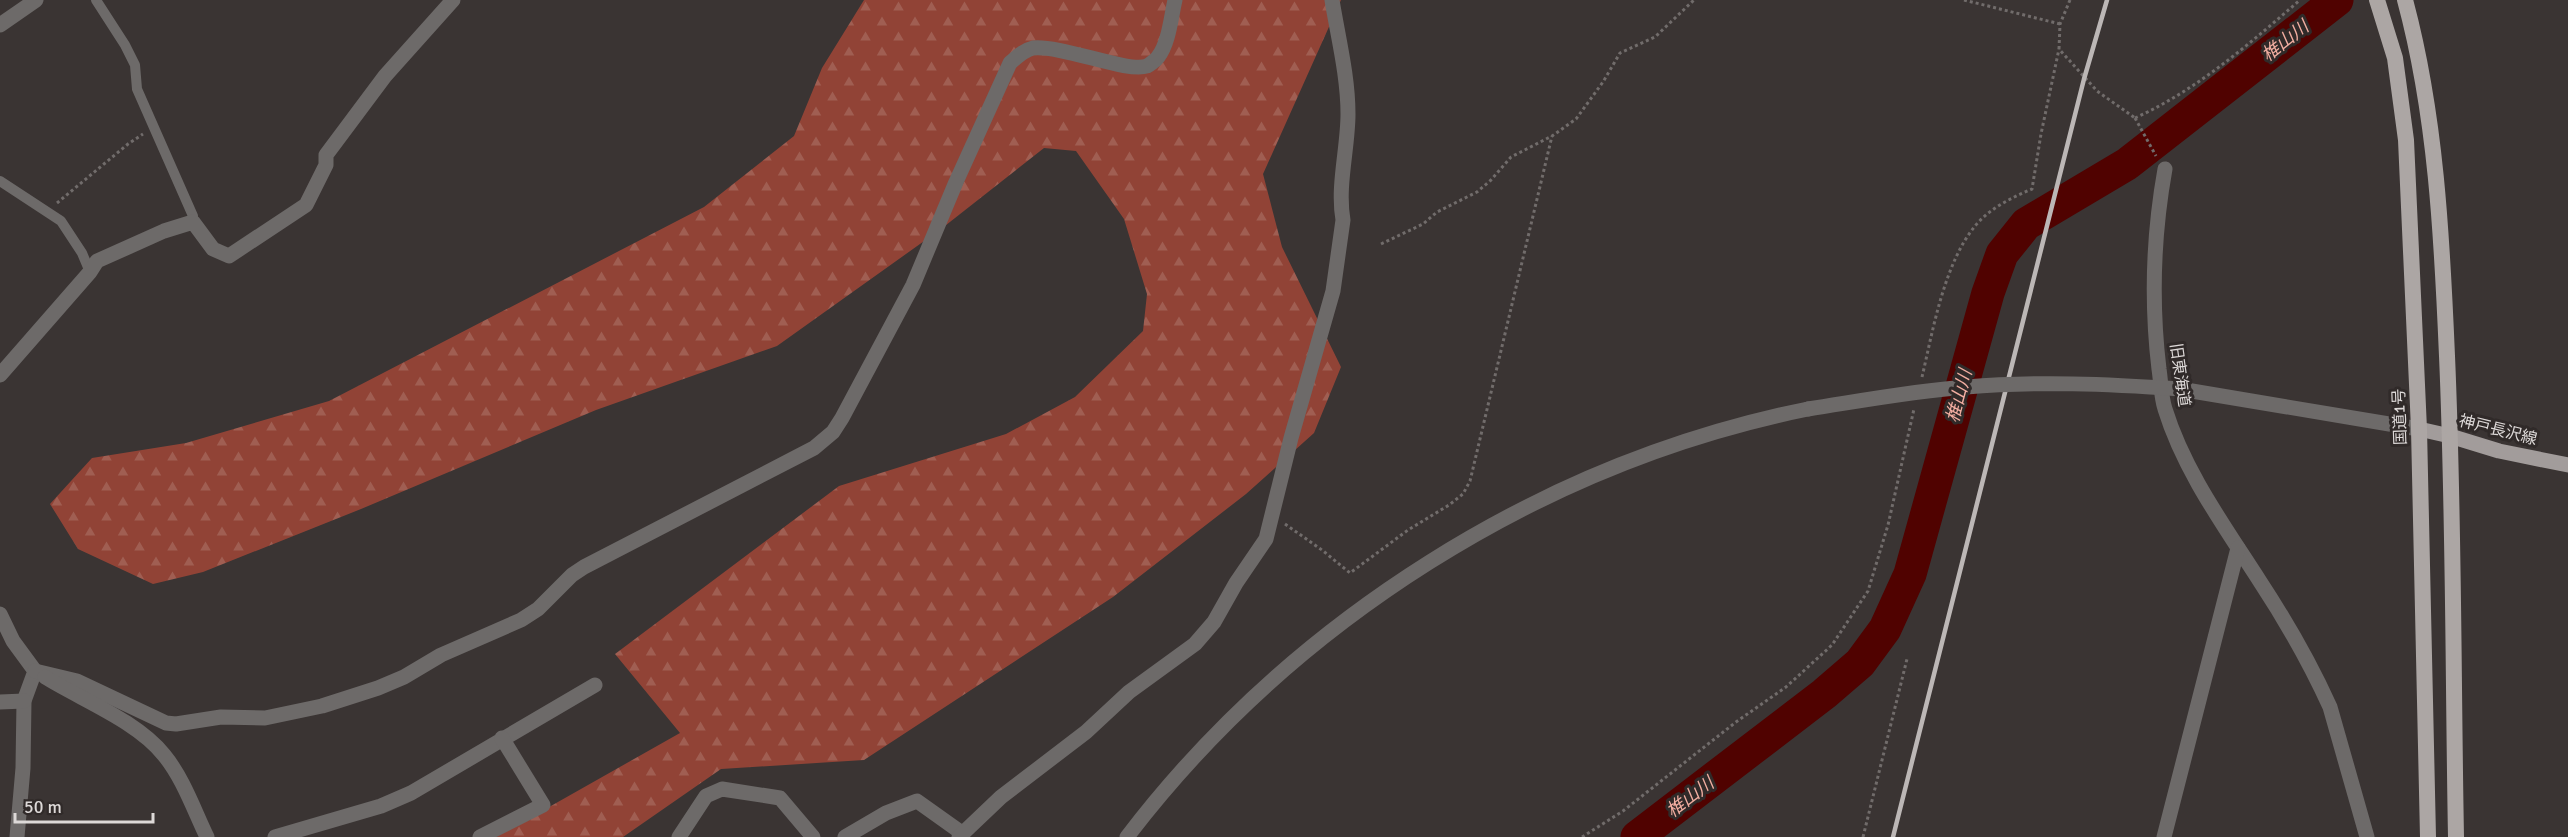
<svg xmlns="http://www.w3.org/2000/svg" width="2568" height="837" font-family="Signika,'Noto Sans JP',sans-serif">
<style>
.forest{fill:url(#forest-firs)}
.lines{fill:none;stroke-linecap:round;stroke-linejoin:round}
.river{stroke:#500200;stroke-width:33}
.path{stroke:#716c6b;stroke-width:3;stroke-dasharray:3 3;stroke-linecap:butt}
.service{stroke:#6d6a69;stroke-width:10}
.minor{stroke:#6d6a69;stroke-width:15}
.tertiary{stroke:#6d6a69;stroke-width:15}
.primary{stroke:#a29c9b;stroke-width:15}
.trunk{stroke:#aca6a4;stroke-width:16}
.rail{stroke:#bcb7b6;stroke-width:4.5}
.tertiary-bridge{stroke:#6d6a69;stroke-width:15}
.labels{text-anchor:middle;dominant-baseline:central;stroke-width:6;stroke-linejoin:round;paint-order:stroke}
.street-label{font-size:16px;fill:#ddd9d8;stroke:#302a29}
.water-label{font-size:18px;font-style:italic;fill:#f2aea1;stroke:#302a29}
</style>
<defs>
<pattern id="forest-firs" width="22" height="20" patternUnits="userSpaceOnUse" patternTransform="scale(1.5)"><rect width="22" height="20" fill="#914336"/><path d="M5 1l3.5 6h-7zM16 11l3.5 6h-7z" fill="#a05e52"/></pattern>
</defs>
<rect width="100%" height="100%" fill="#3a3433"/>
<path class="forest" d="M 864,0 L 1341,0 L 1263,174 L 1282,247 L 1341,367 L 1314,433 L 1246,494 L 1113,597 L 864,760 L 721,769 L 623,837 L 496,837 L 680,733 L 615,654 L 839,486 L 1006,434 L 1075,397 L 1143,331 L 1147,294 L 1124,219 L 1076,151 L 1044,148 L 941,229 L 777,346 L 596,410 L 361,509 L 203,572 L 153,584 L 78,549 L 50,504 L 92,458 L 186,443 L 329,401 L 704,207 L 794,136 L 822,68 Z"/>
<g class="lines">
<path class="river" d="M 1637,837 L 1824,694 L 1860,663 L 1885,629 L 1910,574 L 1988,293 L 2002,254 L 2026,224 L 2127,164 L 2337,0"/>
<g class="path">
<path d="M 1964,0 L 2060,24"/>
<path d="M 2070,0 L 2060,24 L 2059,49 L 2097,91 L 2135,118"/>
<path d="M 2135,118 C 2197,90 2249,44 2300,0"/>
<path d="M 2135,118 L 2156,156"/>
<path d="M 57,203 L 128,144 L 143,134"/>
<path d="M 1381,244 L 1423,224 L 1437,212 L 1477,192 L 1491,180 L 1511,157 L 1552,136 L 1576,119 L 1603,82 L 1620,53 L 1655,37 L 1694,0"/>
<path d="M 1922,377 C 1933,330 1944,264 1975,226 C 1990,208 2011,198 2032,189 L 2041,134 L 2059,49"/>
<path d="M 1285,524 L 1322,550 L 1350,573 L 1408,530 L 1449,505 L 1463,494 L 1470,481 L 1552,136"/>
<path d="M 1582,837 L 1623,811 L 1736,722 L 1786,687 L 1832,645 L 1868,591 L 1888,525 L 1914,409"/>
<path d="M 1863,837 L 1907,659"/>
</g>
<g class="service">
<path d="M 96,0 L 125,45 L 135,65 L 137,89 L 193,216 L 193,222"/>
<path d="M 0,181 L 61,221 L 82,253 L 90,272"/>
</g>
<g class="minor">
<path d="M 0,25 L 36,0"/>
<path d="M 2165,169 C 2153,236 2151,302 2159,369 C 2161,382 2161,397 2165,409 C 2184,471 2225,527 2259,580 C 2286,621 2310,663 2330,707 L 2367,837"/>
<path d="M 0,375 L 90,272 L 97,261 L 164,231 L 193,222 L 213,249 L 229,256 L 306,205 L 326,165 L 326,155 L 385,76 L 453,0"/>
<path d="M 0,614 L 13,641 L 35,671 L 24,701 L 23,768 L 17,837"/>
<path d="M 35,671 L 77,681 L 166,723 L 176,724 L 221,717 L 265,718 L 322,706 L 378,688 L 404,677 L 441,655 L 521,620 L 538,609 L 572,575 L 584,567 L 814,448 L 833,432 L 842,418 L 913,285 L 956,182 L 1010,63 C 1017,57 1024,50 1033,48 C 1062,45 1127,73 1147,66 C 1149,65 1156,60 1158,57 C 1169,43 1171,17 1175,0"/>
<path d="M 45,677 C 82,700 137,721 164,755 C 183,778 194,810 207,837"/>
<path d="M 0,702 L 24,701"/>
<path d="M 275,837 L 381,806 L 411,793 L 595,685"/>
<path d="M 480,837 L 543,805 L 502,738"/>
<path d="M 679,837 L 706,796 L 722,789 L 780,798 L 813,837"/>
<path d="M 845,837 L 886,813 L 917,801 L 962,833"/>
<path d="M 959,837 L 1001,797 L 1086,732 L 1129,692 L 1195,644 L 1214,622 L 1236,583 L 1266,539 L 1291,438 L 1333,291 L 1343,220 C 1337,186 1348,148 1348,114 C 1348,76 1338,37 1332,0"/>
<path d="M 2164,837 L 2238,548"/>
</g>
<g class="tertiary">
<path d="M 2180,389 L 2419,429"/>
<path d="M 1127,837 C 1292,621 1541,463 1808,409"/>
</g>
<path class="primary" d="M 2419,429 L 2450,436 L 2499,451 L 2568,465"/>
<g class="trunk">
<path d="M 2377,0 L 2395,58 L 2406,140 L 2419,429 L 2428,837"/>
<path d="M 2405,0 C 2436,115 2442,237 2447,356 C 2454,516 2453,677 2456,837"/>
</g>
<path class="rail" d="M 1893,837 L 2084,79 L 2107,0"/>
<path class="tertiary-bridge" d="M 1808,409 C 1860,401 1913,391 1966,387 C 2038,381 2108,384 2180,389"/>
</g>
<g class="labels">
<g class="street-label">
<text transform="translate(2180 375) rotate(82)">旧東海道</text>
<text transform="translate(2400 417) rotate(-92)">国道1号</text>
<text transform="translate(2498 430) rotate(14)">神戸長沢線</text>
</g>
<g class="water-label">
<text transform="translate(2285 41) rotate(-38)">椎山川</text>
<text transform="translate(1959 396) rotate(-75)">椎山川</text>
<text transform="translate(1690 797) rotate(-37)">椎山川</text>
</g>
</g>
<path d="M15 813v9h138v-9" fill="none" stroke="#ddd9d8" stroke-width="3"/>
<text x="24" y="813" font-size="18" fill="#ddd9d8" stroke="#302a29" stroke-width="4.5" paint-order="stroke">50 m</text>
</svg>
